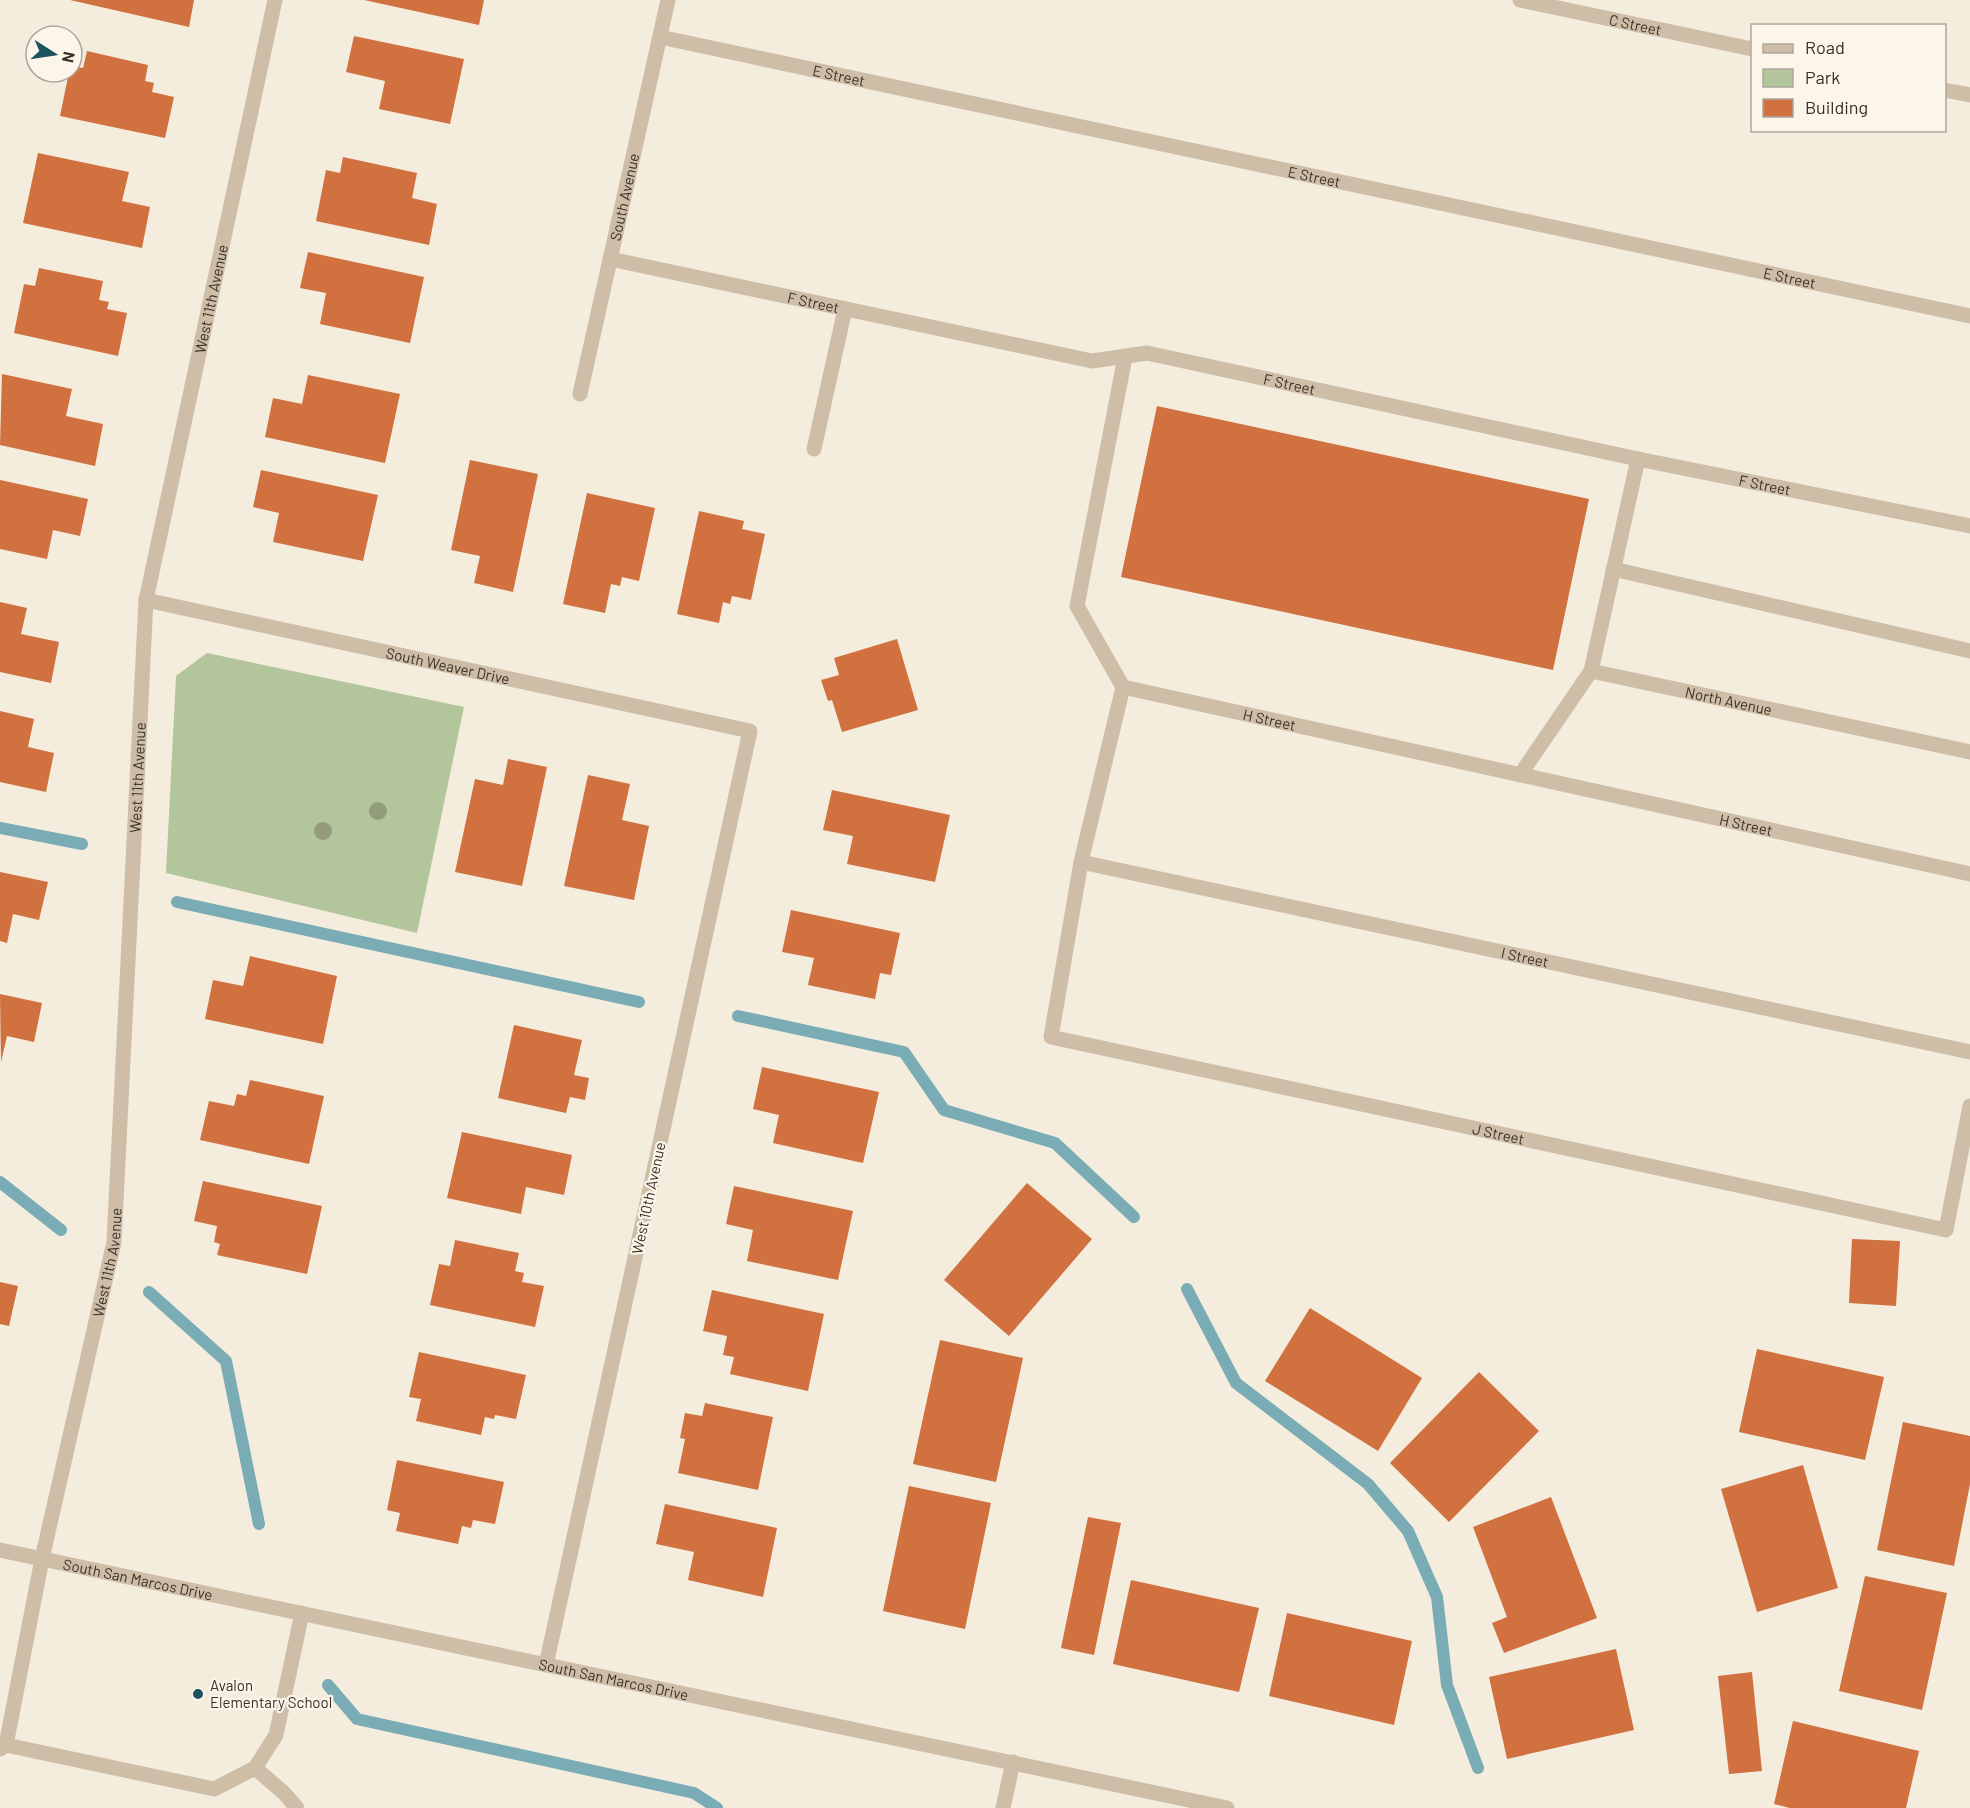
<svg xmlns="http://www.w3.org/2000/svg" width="1970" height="1808" font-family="Barlow,sans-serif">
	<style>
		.green { fill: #b3c59b }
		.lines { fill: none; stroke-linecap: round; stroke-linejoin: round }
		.stream { stroke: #79acb4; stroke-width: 12 }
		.building { fill: #d0713f }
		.service { stroke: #cebda7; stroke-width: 15 }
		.minor { stroke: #cebda7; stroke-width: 15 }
		.tree { fill: #939c7b }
		.poi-dot { fill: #1a545f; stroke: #fbf5ea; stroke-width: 2 }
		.labels { text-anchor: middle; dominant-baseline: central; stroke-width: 4.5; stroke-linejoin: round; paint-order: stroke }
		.street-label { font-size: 15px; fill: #3a3028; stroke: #fbf5ea }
		.poi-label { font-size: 15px; fill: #3a3028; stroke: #fbf5ea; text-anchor: start }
	</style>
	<rect width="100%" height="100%" fill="#f4ecdd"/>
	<path class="green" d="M207 653 464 707 417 933 166 873 176 676Z"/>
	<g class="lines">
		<path class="stream" d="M0 828 82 844
			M177 902 639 1002
			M738 1016 904 1052 944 1110 1055 1143 1134 1217
			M0 1182 61 1230
			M1187 1289 1236 1383 1368 1484 1408 1531 1437 1597 1447 1685 1478 1768
			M149 1292 226 1361 259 1524
			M328 1685 357 1719 694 1793 717 1808"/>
	</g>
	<path class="building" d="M70 0H194L189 27Z
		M364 0H484L479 25Z
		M354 36 464 59 450 124 379 109 385 81 346 72Z
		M87 51 148 65 145 81 154 83 152 92 174 97 165 138 60 116 69 72H72V66L83 68Z
		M38 153 129 172 122 201 150 207 142 248 23 223Z
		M343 157 417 173 412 198 437 204 429 245 316 221 326 170 340 173Z
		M308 252 424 277 410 343 320 324 326 293 300 288Z
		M39 268 103 281 99 300 109 302 107 309 127 313 118 356 14 333 24 284 35 286Z
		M2 374 72 389 66 416 103 424 95 466 0 445Z
		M308 375 400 394 385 463 265 437 273 398 302 404Z
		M1157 406 1589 499 1553 670 1121 577Z
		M470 460 538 474 513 592 474 583 480 556 451 550Z
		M261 470 378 495 363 561 273 542 279 513 253 507Z
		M0 480 88 499 80 536 53 530 47 559 0 549Z
		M587 493 655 508 639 581 622 577 620 586 611 584 605 613 563 604Z
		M699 511 744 521 742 529 765 534 751 600 732 596 730 604 723 602 719 623 677 614Z
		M0 602 27 608 21 634 59 642 51 683 0 672Z
		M897 639 918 710 842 732 832 700 828 701 821 680 839 675 834 658Z
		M0 711 34 719 28 747 54 753 46 792 0 782Z
		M508 759 547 767 522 886 455 872 475 779 503 785Z
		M588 775 630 784 622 820 649 826 634 900 564 886Z
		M832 790 950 815 935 882 847 864 853 836 823 830Z
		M0 872 48 882 39 920 13 914 7 943 0 941Z
		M791 910 900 933 891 975 880 973 875 999 808 985 814 958 782 952Z
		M250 956 337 976 323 1044 205 1019 213 980 243 986Z
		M0 994 42 1003 34 1042 7 1036 1 1062Z
		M514 1025 582 1040 574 1075 589 1078 585 1100 570 1097 566 1113 498 1098Z
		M762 1067 879 1092 863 1163 773 1143 779 1115 753 1109Z
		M250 1080 324 1096 309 1164 200 1140 209 1101 234 1106 237 1094 246 1096Z
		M462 1132 572 1155 564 1195 526 1187 521 1214 447 1198Z
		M203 1181 322 1206 307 1274 217 1255 220 1244 214 1242 217 1226 194 1221Z
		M1027 1183 1092 1239 1009 1336 944 1280Z
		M734 1186 853 1211 838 1280 747 1261 753 1230 726 1224Z
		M1852 1239 1900 1241 1896 1306 1849 1303Z
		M455 1240 519 1253 515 1271 524 1273 522 1282 544 1286 535 1327 430 1305 439 1264 450 1266Z
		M0 1282 18 1286 9 1326 0 1324Z
		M712 1290 824 1314 808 1391 730 1374 734 1357 723 1355 727 1336 703 1331Z
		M1310 1308 1422 1378 1378 1451 1265 1381Z
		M940 1340 1023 1358 996 1482 913 1464Z
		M1757 1349 1884 1377 1865 1460 1739 1432Z
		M419 1352 526 1375 516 1419 495 1415 494 1419 485 1417 481 1435 416 1421 421 1399 409 1397Z
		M1479 1372 1539 1431 1449 1522 1390 1463Z
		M705 1403 773 1417 758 1490 678 1473 685 1439 680 1438 685 1413 702 1416Z
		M1903 1422 1970 1436V1484L1954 1566 1877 1550Z
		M397 1460 504 1482 495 1524 473 1520 471 1528 462 1526 458 1544 396 1531 400 1513 387 1510Z
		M1803 1465 1838 1588 1757 1612 1721 1489Z
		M909 1486 991 1503 965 1629 883 1611Z
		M1551 1497 1597 1618 1504 1653 1492 1623 1507 1617 1473 1527Z
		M665 1504 777 1528 763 1597 688 1580 694 1552 656 1544Z
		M1088 1517 1121 1523 1094 1655 1061 1648Z
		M1865 1576 1947 1593 1922 1710 1839 1691Z
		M1131 1580 1259 1608 1239 1692 1113 1664Z
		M1287 1613 1412 1641 1394 1725 1269 1696Z
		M1616 1649 1634 1730 1507 1759 1489 1677Z
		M1752 1672 1762 1771 1729 1774 1718 1676Z
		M1793 1721 1919 1751 1906 1808H1790L1774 1804Z"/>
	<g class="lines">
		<g class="service">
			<path id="s1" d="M1520 0 1752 49"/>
			<path id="s2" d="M660 37 1970 316"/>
			<path d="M1944 90 1970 95"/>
			<path id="s3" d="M610 259 1092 361 1147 353 1638 459 1970 526"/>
			<path id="s4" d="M1125 357 1077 606 1123 687 1081 862 1051 1037 1946 1230 1970 1106"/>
			<path id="s5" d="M580 394 668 0"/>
			<path d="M814 449 845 309"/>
			<path id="s6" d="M1638 459 1591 671 1970 752"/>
			<path d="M1613 569 1970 651"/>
			<path id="s7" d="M1123 687 1970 874"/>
			<path d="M1520 775 1591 671"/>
			<path id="s8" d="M1081 862 1970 1052"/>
			<path d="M6 1745 214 1789 255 1768 276 1735 302 1613"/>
			<path d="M0 1749 6 1745 42 1559"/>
			<path d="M255 1768 284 1793 297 1808"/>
		</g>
		<g class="minor">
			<path id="s9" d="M146 600 750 731 546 1665"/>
			<path id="s10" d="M0 1550 1227 1808"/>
			<path id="s11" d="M42 1559 114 1242 146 600 275 0"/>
			<path d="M1003 1808 1013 1762"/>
		</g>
	</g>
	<g class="tree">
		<circle cx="378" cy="811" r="9"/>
		<circle cx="323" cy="831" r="9"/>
	</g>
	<circle class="poi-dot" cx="198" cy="1694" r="6"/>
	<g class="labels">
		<g class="street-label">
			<text stroke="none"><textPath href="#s1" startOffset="118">C Street</textPath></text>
			<text stroke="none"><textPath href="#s2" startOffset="183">E Street</textPath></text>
			<text stroke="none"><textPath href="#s2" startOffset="669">E Street</textPath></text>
			<text stroke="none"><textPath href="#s5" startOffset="202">South Avenue</textPath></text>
			<text stroke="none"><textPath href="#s2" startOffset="1155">E Street</textPath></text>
			<text stroke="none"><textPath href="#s11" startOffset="1276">West 11th Avenue</textPath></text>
			<text stroke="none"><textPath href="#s3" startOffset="208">F Street</textPath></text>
			<text stroke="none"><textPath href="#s3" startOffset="694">F Street</textPath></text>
			<text stroke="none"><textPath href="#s3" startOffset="1180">F Street</textPath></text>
			<text stroke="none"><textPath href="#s9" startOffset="309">South Weaver Drive</textPath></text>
			<text stroke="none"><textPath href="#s6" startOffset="358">North Avenue</textPath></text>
			<text stroke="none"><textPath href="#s7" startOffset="150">H Street</textPath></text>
			<text stroke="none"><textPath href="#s11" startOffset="790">West 11th Avenue</textPath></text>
			<text stroke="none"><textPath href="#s7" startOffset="638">H Street</textPath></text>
			<text stroke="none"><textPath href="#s8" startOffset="454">I Street</textPath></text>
			<text stroke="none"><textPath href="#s4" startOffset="1162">J Street</textPath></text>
			<text transform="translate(648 1198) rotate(-78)">West 10th Avenue</text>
			<text stroke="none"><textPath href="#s11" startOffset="304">West 11th Avenue</textPath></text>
			<text stroke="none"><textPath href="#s10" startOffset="141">South San Marcos Drive</textPath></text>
			<text stroke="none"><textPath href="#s10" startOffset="627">South San Marcos Drive</textPath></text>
		</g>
		<g class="poi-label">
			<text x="210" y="1685">Avalon<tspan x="210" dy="17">Elementary School</tspan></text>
		</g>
	</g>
	<rect x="1751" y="24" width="195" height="108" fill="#fbf5ea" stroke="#aea69c" stroke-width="1.5"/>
	<rect x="1763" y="44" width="30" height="9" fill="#cebda7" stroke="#aea69c" stroke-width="1.5"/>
	<text x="1805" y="54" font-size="18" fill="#3a3028">Road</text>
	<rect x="1763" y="69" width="30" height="18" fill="#b3c59b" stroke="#aea69c" stroke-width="1.5"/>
	<text x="1805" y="84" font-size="18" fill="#3a3028">Park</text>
	<rect x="1763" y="99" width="30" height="18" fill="#d0713f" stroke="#aea69c" stroke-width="1.5"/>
	<text x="1805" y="114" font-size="18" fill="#3a3028">Building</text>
	<g transform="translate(54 54) rotate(102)"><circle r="28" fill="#fbf5ea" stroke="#aea69c" stroke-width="1.5"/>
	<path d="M0-4.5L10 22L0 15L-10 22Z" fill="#1a545f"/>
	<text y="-9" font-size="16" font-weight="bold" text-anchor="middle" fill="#3a3028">N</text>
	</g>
</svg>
